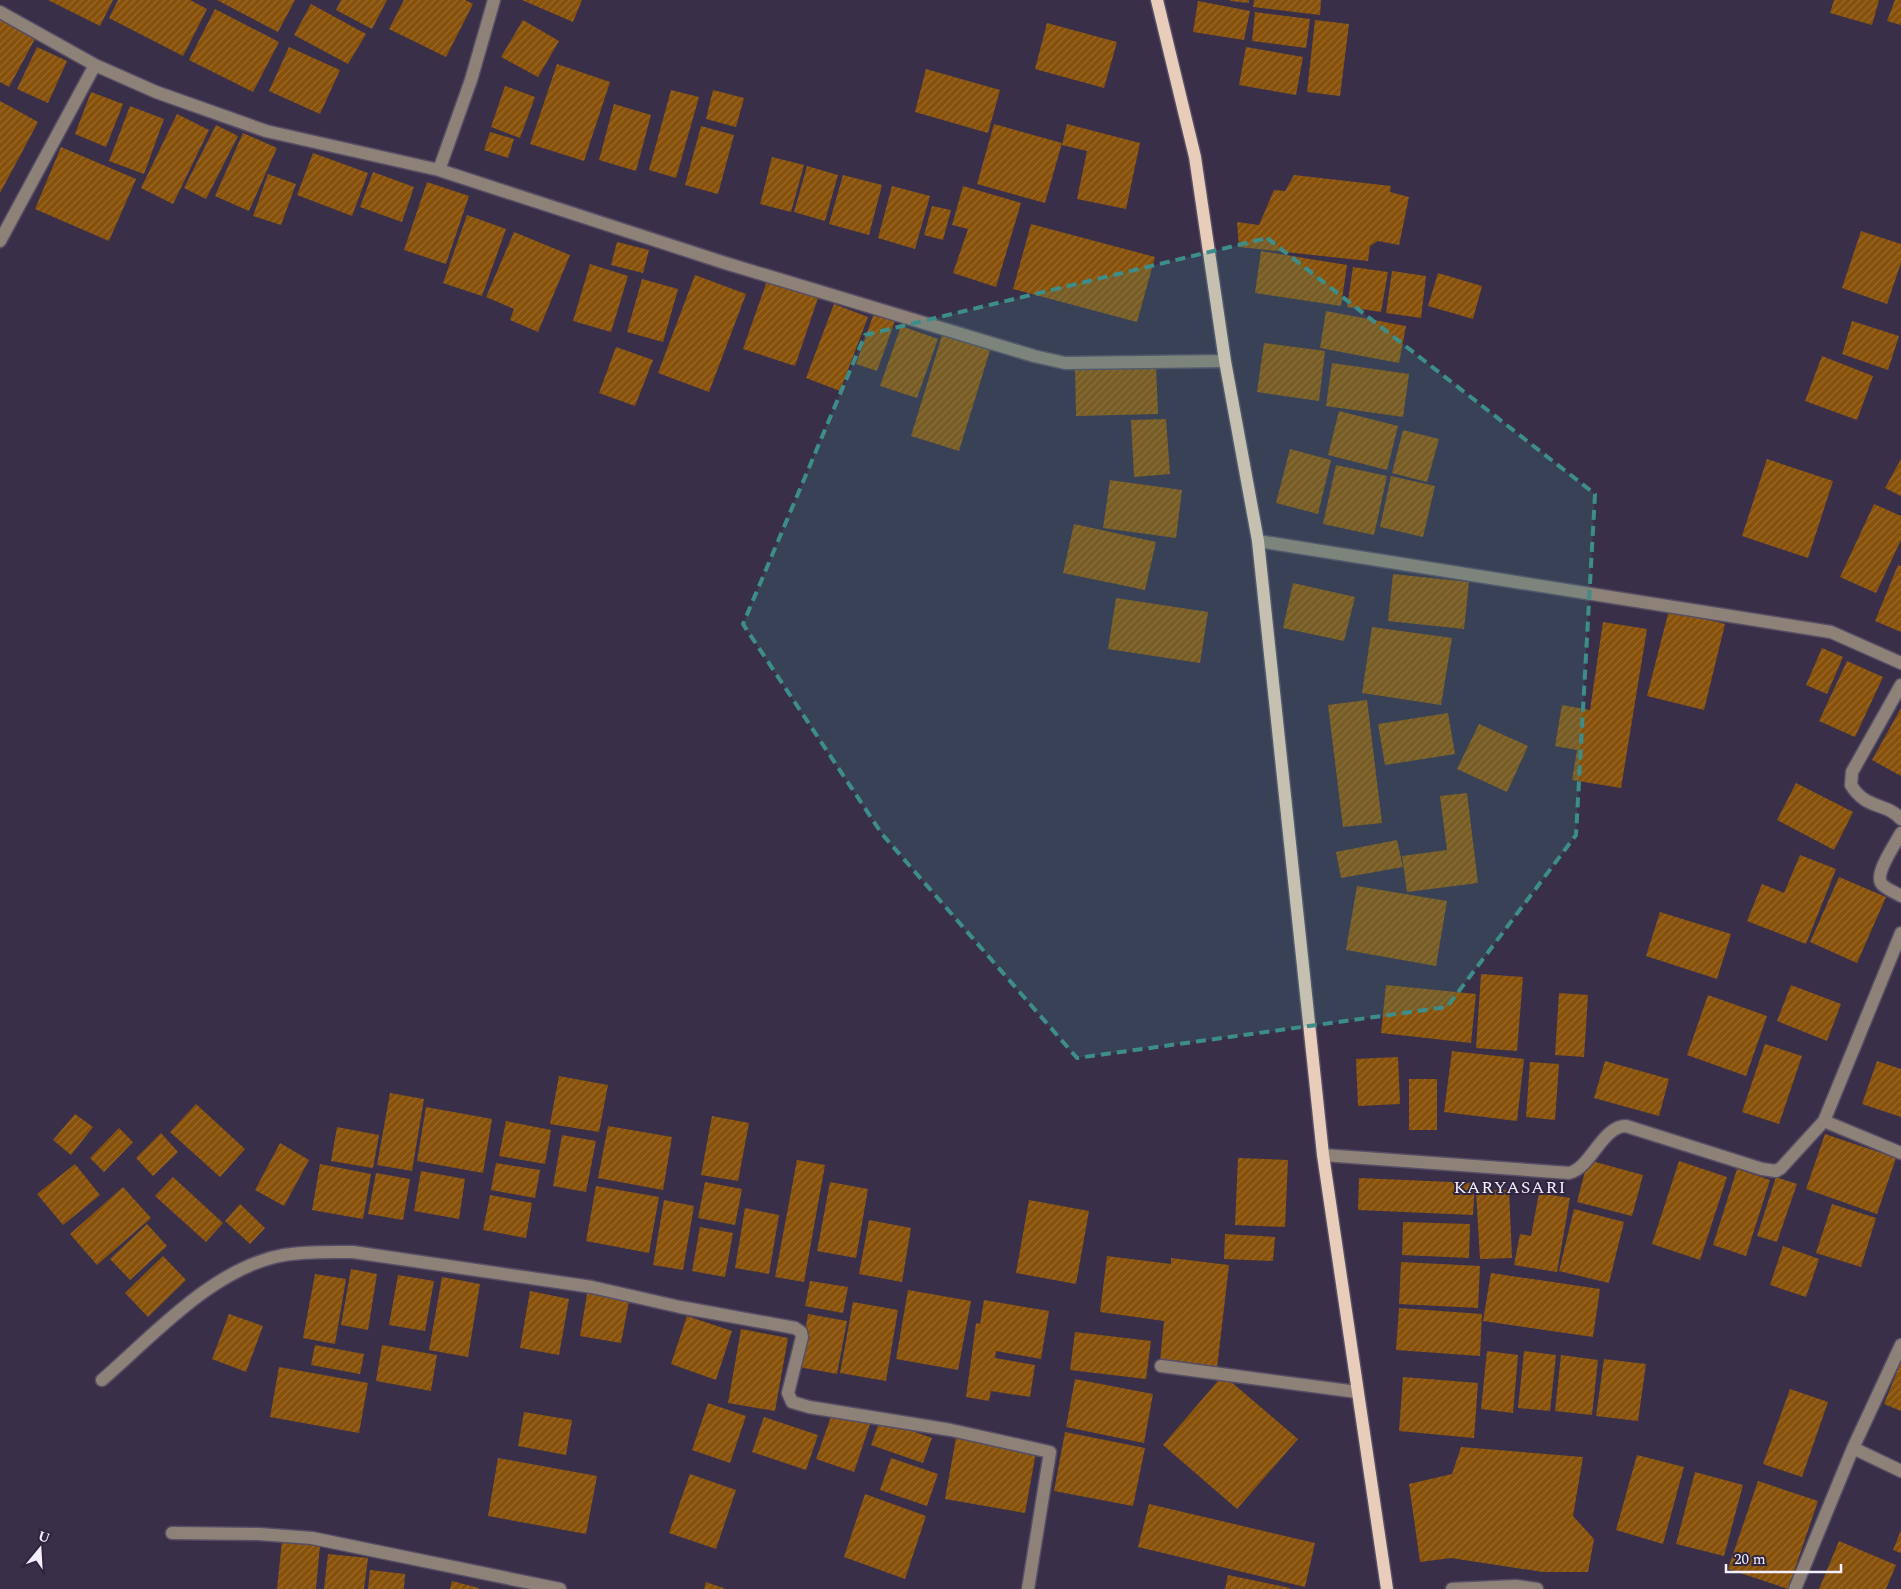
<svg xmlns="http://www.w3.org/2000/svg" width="1901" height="1589" font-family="Spectral,serif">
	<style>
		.building { fill: url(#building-hatch) }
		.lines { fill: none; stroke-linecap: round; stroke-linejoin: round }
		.minor-casing { stroke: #574e66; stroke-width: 15 }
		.major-casing { stroke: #574e66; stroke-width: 15 }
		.minor { stroke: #8e8278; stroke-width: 12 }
		.major { stroke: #e8ceba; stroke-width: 12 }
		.marked { fill: #3d8e8a; fill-opacity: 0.2; stroke: #3d8e8a; stroke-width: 4; stroke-dasharray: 10 6; stroke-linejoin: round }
		.labels { text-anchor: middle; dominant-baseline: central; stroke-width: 4; stroke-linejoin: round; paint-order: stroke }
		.quarter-label { font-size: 18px; letter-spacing: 1px; fill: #f3effc; stroke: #2f253e }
	</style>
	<defs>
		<pattern id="building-hatch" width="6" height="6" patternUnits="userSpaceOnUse" patternTransform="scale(1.25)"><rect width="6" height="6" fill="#87510a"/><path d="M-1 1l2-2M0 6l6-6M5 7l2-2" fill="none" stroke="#986a2f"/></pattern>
	</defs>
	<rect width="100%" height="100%" fill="#392f49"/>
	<path class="building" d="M48 0H113L100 26Z
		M118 0H190L207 9 183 56 109 18Z
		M217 0H295L278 32Z
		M341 0H387L372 29 336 10Z
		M404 0H465L473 4 446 57 389 29Z
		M522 0H582L573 22Z
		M1230 0H1249V3L1230 1Z
		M1254 0H1321L1320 15 1253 7Z
		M1834 0H1879L1872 25 1830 13Z
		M1895 0H1901V25L1887 21Z
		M1198 1 1250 11 1244 40 1193 32Z
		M311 4 366 34 348 64 294 35Z
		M215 9 279 42 253 92 189 60Z
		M1255 12 1310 19 1306 48 1252 41Z
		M0 18 36 37 9 87 0 82Z
		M523 20 559 41 538 77 501 57Z
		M1315 20 1349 24 1340 96 1307 92Z
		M1047 23 1117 42 1104 88 1035 69Z
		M37 47 67 61 48 103 17 89Z
		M289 47 340 70 320 114 269 91Z
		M1246 47 1303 57 1296 95 1239 85Z
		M557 64 610 82 584 161 530 144Z
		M926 69 1000 90 988 133 915 112Z
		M505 86 535 97 520 138 491 127Z
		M671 90 699 97 676 178 649 170Z
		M713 90 744 98 736 127 706 119Z
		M91 92 123 104 106 147 75 134Z
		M0 101 38 122 0 193Z
		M614 104 651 115 636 171 599 160Z
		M130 106 164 119 144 174 109 161Z
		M177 114 209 130 173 204 141 188Z
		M994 124 1062 143 1045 203 977 184Z
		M1067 124 1140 143 1126 209 1077 199 1087 151 1062 145Z
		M216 125 238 136 206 199 184 188Z
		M701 126 734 135 718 194 685 185Z
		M490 132 514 139 508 158 484 150Z
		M243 133 277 148 249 211 215 196Z
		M61 147 136 179 109 241 35 209Z
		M313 153 368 173 352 216 297 195Z
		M772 157 804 165 791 212 760 204Z
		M807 166 838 175 825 221 794 212Z
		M373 172 414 187 402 222 360 207Z
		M268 174 296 184 281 225 253 216Z
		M843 175 882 185 869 235 829 224Z
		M1294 175 1391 186 1390 192 1409 197 1399 245 1378 241 1370 246 1368 261 1239 247 1237 222 1259 225 1274 190 1285 191Z
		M427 182 469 196 446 264 404 250Z
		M892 186 930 196 915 249 878 238Z
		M963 186 1021 203 996 287 953 273 968 229 952 225Z
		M932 206 951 210 943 240 924 235Z
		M467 215 506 229 482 296 443 283Z
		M1031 224 1155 257 1137 322 1013 289Z
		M1861 231 1901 244V263L1887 304 1842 288Z
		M514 232 570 255 538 332 510 320 514 309 486 297Z
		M617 242 649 250 643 273 611 265Z
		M1261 251 1347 265 1341 306 1255 293Z
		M590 264 628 276 611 332 573 321Z
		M1353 267 1388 272 1381 312 1347 307Z
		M1392 271 1426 276 1421 318 1386 313Z
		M1438 273 1482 286 1473 319 1428 306Z
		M695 275 746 294 709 392 658 373Z
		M768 278 819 295 795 366 743 349Z
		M642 279 678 289 663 342 627 332Z
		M834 304 868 317 840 391 806 378Z
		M875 310 896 318 877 371 856 364Z
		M1326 311 1406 326 1399 363 1320 348Z
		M1852 321 1899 336 1888 370 1842 354Z
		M901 326 938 339 917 398 880 386Z
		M943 332 991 347 959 451 911 436Z
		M1264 343 1325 351 1319 401 1257 392Z
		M616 347 653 360 635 406 599 393Z
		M1822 356 1873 376 1857 420 1805 401Z
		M1332 363 1409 374 1403 417 1326 406Z
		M1156 366 1158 414 1076 416 1075 368Z
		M1339 411 1398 426 1387 470 1328 455Z
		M1166 419 1170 474 1134 477 1131 420Z
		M1403 430 1439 439 1427 482 1392 473Z
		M1290 449 1331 460 1318 514 1276 503Z
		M1767 459 1833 481 1808 558 1742 536Z
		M1901 459V496L1885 488Z
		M1336 465 1387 476 1374 535 1323 524Z
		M1391 476 1435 486 1423 537 1380 527Z
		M1110 480 1182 490 1176 538 1103 528Z
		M1874 504 1901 516V540L1876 593 1840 577Z
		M1074 524 1156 542 1145 590 1063 573Z
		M1898 565 1901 566V632L1875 621Z
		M1393 574 1469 582 1464 629 1388 621Z
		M1293 583 1355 597 1344 641 1283 628Z
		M1116 598 1208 612 1200 663 1108 649Z
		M1669 610 1725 624 1704 710 1647 696Z
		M1603 622 1647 629 1621 788 1572 780 1577 750 1555 746 1562 705 1590 710Z
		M1372 627 1452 638 1441 705 1362 693Z
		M1822 648 1843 657 1827 694 1806 685Z
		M1847 661 1883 677 1855 737 1819 721Z
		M1367 700 1382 823 1343 827 1328 705Z
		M1901 708V776L1872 760Z
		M1448 713 1455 754 1385 765 1378 724Z
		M1479 724 1528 746 1507 792 1457 769Z
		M1796 783 1853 812 1834 850 1777 820Z
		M1467 793 1478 883 1407 892 1402 856 1447 850 1440 796Z
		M1397 840 1403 867 1341 878 1336 852Z
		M1800 855 1836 869 1806 944 1747 921 1762 884 1784 893Z
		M1839 877 1886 897 1857 963 1810 942Z
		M1357 886 1447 901 1436 966 1346 950Z
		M1660 912 1731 934 1717 979 1646 956Z
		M1481 974 1523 977 1517 1051 1476 1048Z
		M1386 985 1476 994 1471 1043 1381 1033Z
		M1791 985 1841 1004 1827 1041 1777 1021Z
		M1559 993 1588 995 1584 1057 1555 1055Z
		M1708 995 1767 1016 1746 1076 1687 1055Z
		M1765 1044 1802 1056 1779 1124 1742 1112Z
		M1452 1051 1524 1059 1517 1121 1444 1112Z
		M1398 1057 1400 1104 1358 1106 1356 1059Z
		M1605 1061 1669 1079 1659 1116 1594 1098Z
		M1877 1061 1901 1069V1117L1862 1104Z
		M1530 1062 1559 1064 1555 1120 1526 1117Z
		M559 1076 608 1085 599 1132 550 1124Z
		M1409 1079H1437V1130H1409Z
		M390 1093 424 1099 412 1171 377 1165Z
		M196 1104 245 1149 220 1177 170 1132Z
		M426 1107 492 1119 483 1173 417 1161Z
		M75 1114 93 1127 71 1155 53 1140Z
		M712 1116 749 1123 738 1181 701 1175Z
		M506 1121 551 1130 545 1164 499 1156Z
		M608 1126 672 1137 663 1190 598 1178Z
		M337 1127 379 1135 373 1168 331 1161Z
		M119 1128 133 1142 104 1172 90 1158Z
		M161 1133 178 1152 153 1176 136 1158Z
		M1825 1134 1896 1158 1877 1214 1806 1189Z
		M562 1135 596 1141 586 1192 553 1186Z
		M280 1143 309 1160 284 1206 255 1190Z
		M1238 1158 1288 1160 1285 1227 1235 1225Z
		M797 1160 825 1165 804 1282 775 1277Z
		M1588 1160 1643 1175 1632 1216 1577 1202Z
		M1679 1161 1727 1177 1700 1260 1652 1244Z
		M496 1163 540 1170 535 1198 491 1190Z
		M75 1164 100 1195 63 1225 37 1194Z
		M320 1164 371 1174 363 1219 312 1210Z
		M1737 1169 1770 1180 1746 1256 1713 1245Z
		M421 1171 465 1179 459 1219 414 1211Z
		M376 1173 410 1179 403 1220 368 1214Z
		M173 1177 223 1223 206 1242 155 1196Z
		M1776 1177 1797 1184 1777 1242 1757 1236Z
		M1359 1178 1475 1183 1473 1215 1358 1210Z
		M705 1182 742 1189 735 1225 698 1218Z
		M830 1182 868 1189 856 1258 817 1251Z
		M596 1186 659 1197 649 1253 586 1241Z
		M123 1187 151 1218 97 1265 70 1234Z
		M1509 1190 1512 1258 1480 1259 1476 1191Z
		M1539 1193 1570 1198 1557 1272 1514 1265 1520 1234 1531 1236Z
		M490 1195 532 1203 526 1238 483 1230Z
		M664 1200 694 1206 683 1270 653 1265Z
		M1029 1200 1089 1211 1076 1284 1016 1273Z
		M240 1204 265 1228 250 1244 225 1221Z
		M1832 1204 1876 1218 1861 1267 1816 1253Z
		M745 1208 779 1215 769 1274 735 1268Z
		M1574 1209 1624 1222 1609 1283 1559 1271Z
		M869 1220 911 1228 902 1282 859 1274Z
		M1403 1222 1470 1224 1469 1258 1402 1255Z
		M147 1224 167 1246 130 1280 110 1259Z
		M700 1227 733 1233 725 1277 692 1271Z
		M1225 1234 1275 1237 1273 1261 1224 1259Z
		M1783 1246 1819 1259 1806 1297 1770 1285Z
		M163 1256 186 1280 148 1317 125 1293Z
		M1107 1256 1171 1264V1258L1229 1265 1217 1368 1160 1361 1164 1321 1100 1312Z
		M1401 1262 1480 1266 1478 1308 1399 1304Z
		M351 1269 377 1274 368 1330 341 1325Z
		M1491 1273 1600 1289 1593 1337 1483 1321Z
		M315 1274 346 1279 335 1344 303 1338Z
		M398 1275 434 1281 425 1331 389 1325Z
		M442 1277 480 1284 468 1357 429 1350Z
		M810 1281 848 1287 843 1313 805 1306Z
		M588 1288 630 1296 621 1343 580 1336Z
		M908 1290 971 1301 958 1370 896 1359Z
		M530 1291 569 1299 559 1355 520 1348Z
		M984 1300 1049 1311 1041 1359 996 1351 995 1358 1035 1365 1030 1397 991 1391 989 1401 966 1397 976 1323 980 1324Z
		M853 1302 898 1310 886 1381 840 1373Z
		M1399 1308 1482 1314 1480 1356 1396 1350Z
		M229 1314 263 1326 246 1372 212 1359Z
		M808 1314 847 1321 837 1374 799 1367Z
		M687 1316 732 1331 716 1380 671 1364Z
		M741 1329 788 1338 775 1411 728 1403Z
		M1075 1332 1151 1341 1146 1379 1070 1370Z
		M315 1345 364 1354 360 1374 311 1365Z
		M382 1345 437 1355 431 1391 376 1381Z
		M1487 1351 1518 1355 1513 1413 1481 1409Z
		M1524 1351 1556 1355 1550 1411 1518 1408Z
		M1561 1355 1598 1360 1592 1415 1555 1411Z
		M1604 1359 1646 1364 1638 1421 1596 1416Z
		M1901 1362V1411L1884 1404Z
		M279 1367 368 1383 359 1433 270 1417Z
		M1223 1375 1298 1439 1237 1509 1163 1445Z
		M1403 1377 1478 1383 1474 1438 1399 1431Z
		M1075 1379 1153 1394 1144 1443 1066 1427Z
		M1790 1389 1828 1402 1802 1477 1763 1464Z
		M708 1403 746 1416 730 1463 692 1450Z
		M833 1411 870 1424 854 1472 816 1459Z
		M524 1412 572 1420 566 1455 518 1446Z
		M764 1417 818 1435 806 1470 752 1452Z
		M880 1420 932 1438 923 1463 871 1445Z
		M1065 1432 1145 1448 1133 1506 1054 1491Z
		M956 1438 1036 1452 1025 1513 945 1499Z
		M1461 1447 1583 1457 1573 1516 1594 1539 1588 1572H1543L1451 1558 1420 1562 1409 1484 1452 1474Z
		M1637 1455 1684 1467 1663 1544 1616 1530Z
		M498 1458 597 1476 586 1534 488 1516Z
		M891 1458 938 1474 927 1506 880 1490Z
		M1695 1472 1743 1485 1724 1556 1676 1544Z
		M690 1474 736 1490 716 1549 669 1533Z
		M1758 1481 1818 1501 1788 1589 1728 1569Z
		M865 1494 926 1516 905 1579 844 1557Z
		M1149 1504 1315 1543 1305 1587 1138 1547Z
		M1901 1530V1553L1893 1550Z
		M282 1541 320 1545 316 1589H277Z
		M1839 1541 1896 1565 1886 1589H1819Z
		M328 1554 368 1558 364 1589H324Z
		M370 1570 405 1574 404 1589H368Z
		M1228 1575 1290 1588V1589H1225Z
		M452 1581 479 1588V1589H450Z
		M706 1582 726 1589H704Z"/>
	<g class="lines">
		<g class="minor-casing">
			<path id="minor" d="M0 12 95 65 156 92 266 131 439 170 725 263 1034 356 1065 363 1225 361
				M439 170 471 80 494 0
				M0 241 95 65
				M1258 541 1831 632 1901 663
				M1901 685 1852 772 1851 785C1866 810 1886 802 1901 819
				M1901 833C1896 843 1875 872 1881 883 1885 889 1895 892 1901 896
				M1824 1121 1901 933
				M1323 1155 1569 1173C1591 1168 1602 1126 1626 1126L1762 1169 1776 1171 1781 1168 1824 1121 1901 1153
				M1161 1366 1357 1392
				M102 1380C154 1335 214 1267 284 1255 307 1251 330 1252 353 1252L592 1287 680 1307 795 1328 801 1332 802 1337 788 1393 792 1402 809 1407 951 1430 1050 1452 1028 1589
				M1853 1448 1901 1471
				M172 1533 259 1534 312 1538 560 1589
				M1452 1589 1516 1586 1537 1589
				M1795 1589 1853 1448 1901 1345"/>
		</g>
		<g class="major-casing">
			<path id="major" d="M1157 0 1195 157 1225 361 1258 541 1323 1155 1387 1589"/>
		</g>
		<use href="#minor" class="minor"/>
		<use href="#major" class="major"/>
	</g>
	<path class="marked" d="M1267 238 1595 494 1576 835 1447 1007 1077 1058 882 834 743 624 865 335Z"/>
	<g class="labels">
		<g class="quarter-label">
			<text x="1510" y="1187">KARYASARI</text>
		</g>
	</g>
	<g transform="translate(40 1549) rotate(18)" stroke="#2f253e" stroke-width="4" paint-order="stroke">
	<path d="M0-4L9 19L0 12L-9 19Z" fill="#f3effc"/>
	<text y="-8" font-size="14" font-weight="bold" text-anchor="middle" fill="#f3effc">U</text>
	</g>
	<path d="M1726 1564v8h115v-8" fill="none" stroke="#f3effc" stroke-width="2.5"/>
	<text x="1734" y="1564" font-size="15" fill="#f3effc" stroke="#2f253e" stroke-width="4" paint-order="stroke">20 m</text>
</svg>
